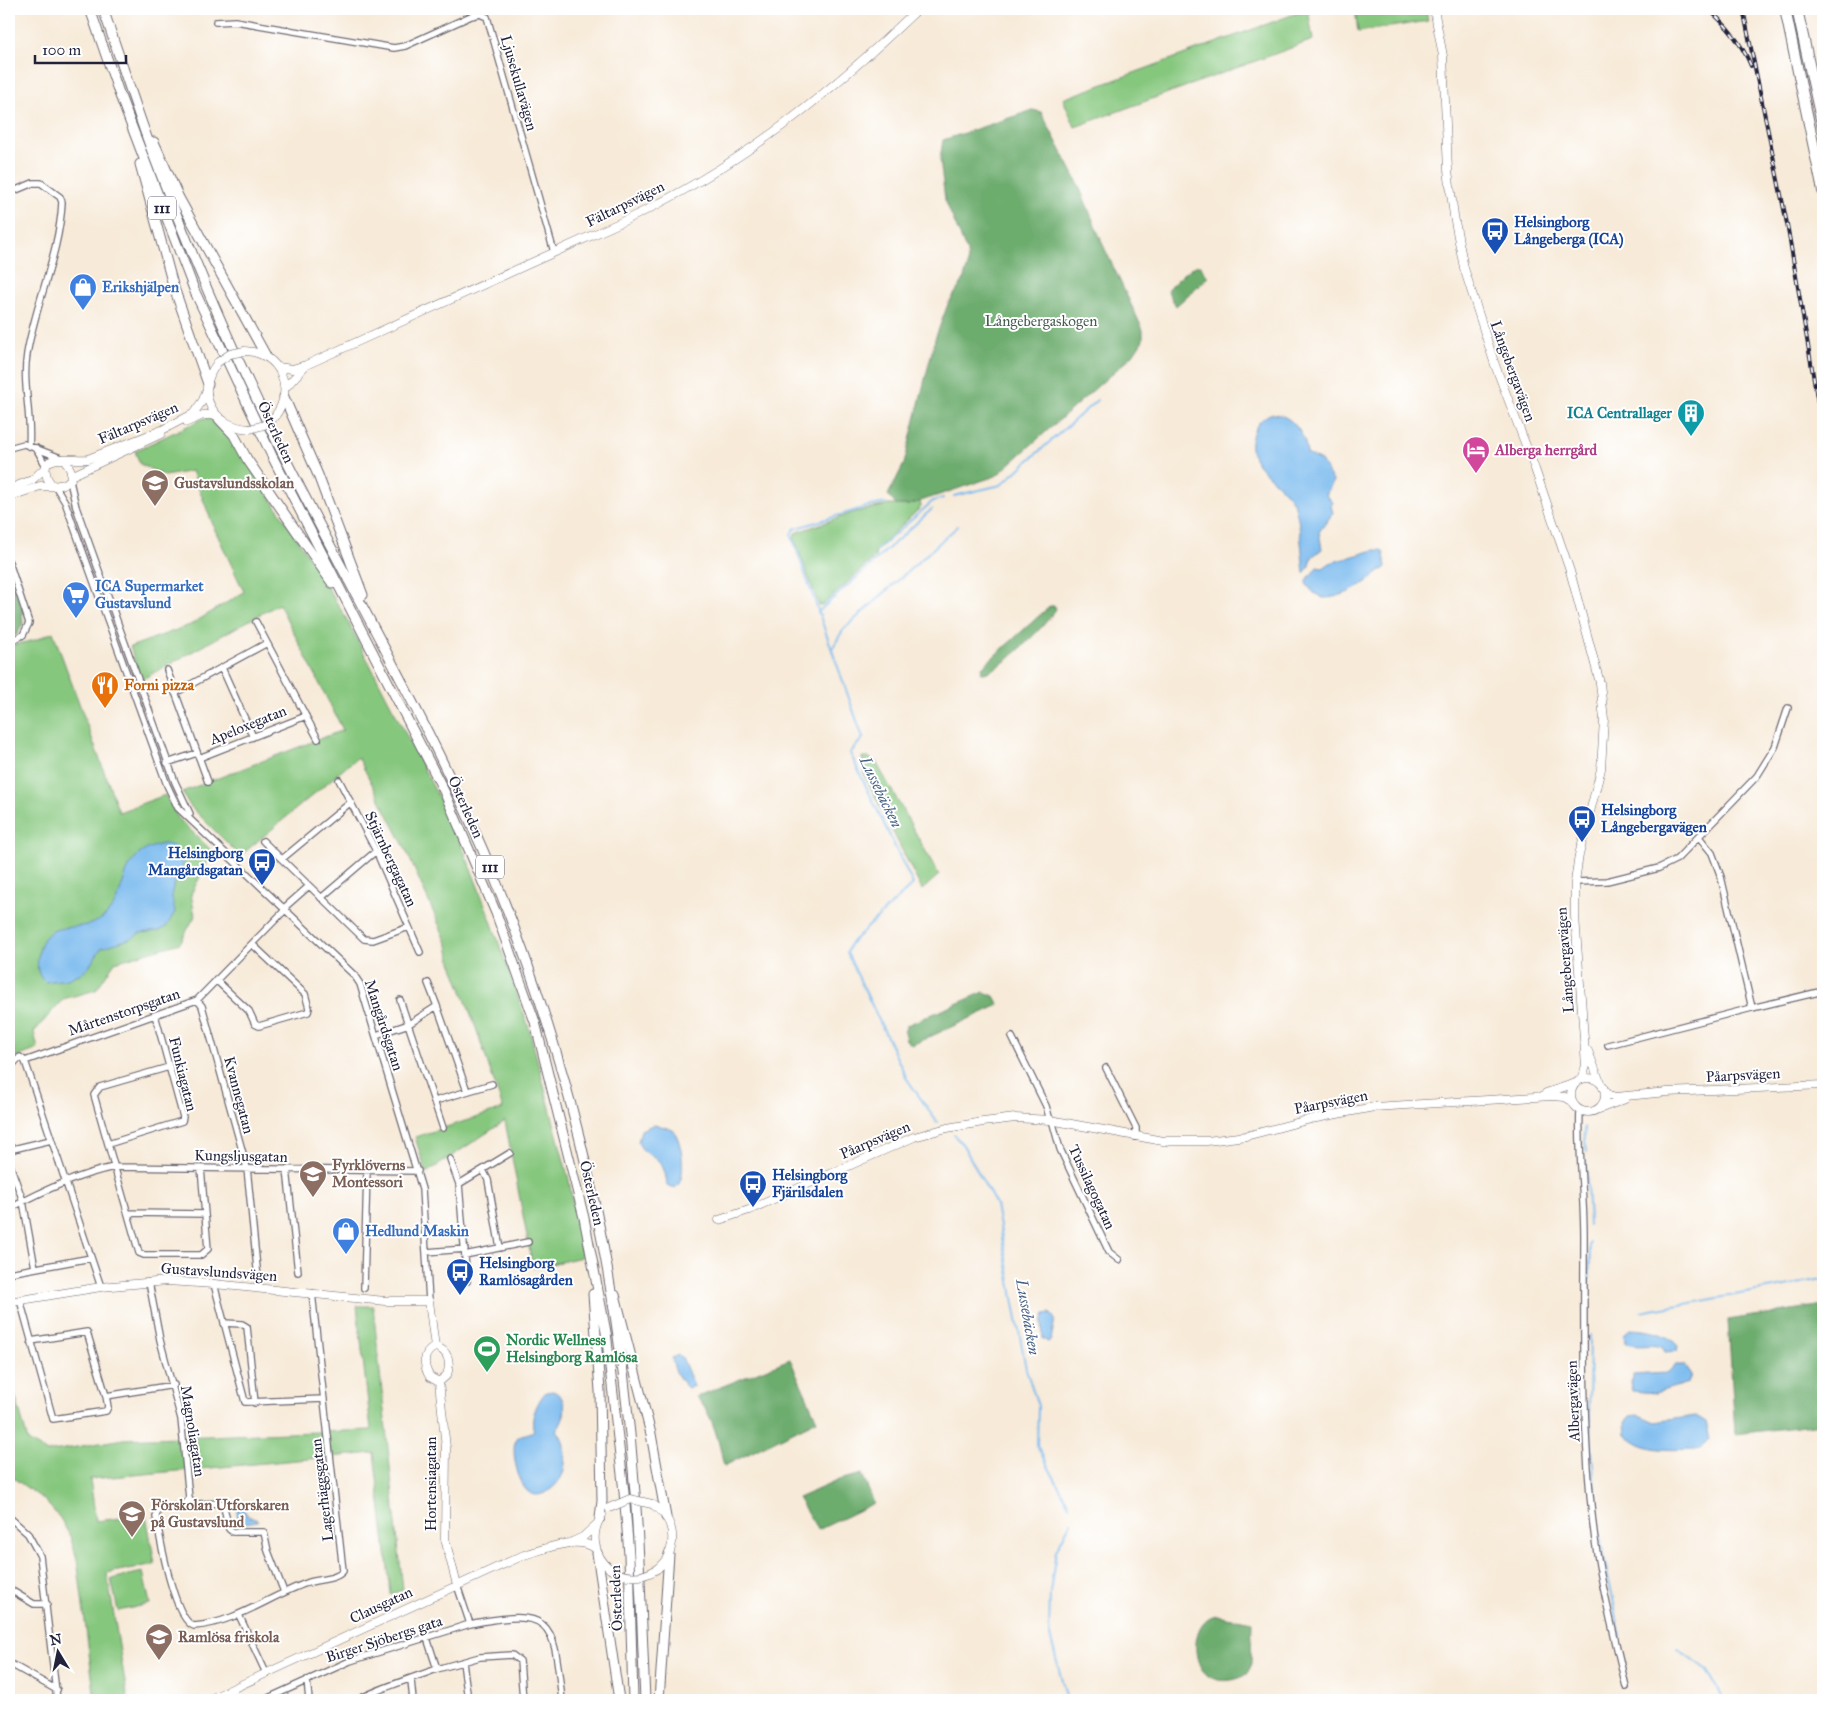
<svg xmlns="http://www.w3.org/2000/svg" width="1832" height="1709" font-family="'IM FELL Great Primer',serif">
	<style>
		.green { fill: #86c77e; stroke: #54745c }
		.forest { fill: #6cac6d; stroke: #476754 }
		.water { fill: #79baee; stroke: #4e6e94 }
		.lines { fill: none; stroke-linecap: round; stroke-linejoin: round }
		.stream { stroke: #79baee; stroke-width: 2 }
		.street-casing { stroke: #6d6872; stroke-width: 8 }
		.secondary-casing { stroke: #6d6872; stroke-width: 9 }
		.primary-casing { stroke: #6d6872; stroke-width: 11 }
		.highway-casing { stroke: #6d6872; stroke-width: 12 }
		.street { stroke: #fff; stroke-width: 5.5 }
		.secondary { stroke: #fff; stroke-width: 8 }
		.primary { stroke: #fff; stroke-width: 9 }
		.highway { stroke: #fff; stroke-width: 10 }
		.rail-casing { stroke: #22223b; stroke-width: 4 }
		.rail { stroke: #fff; stroke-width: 2; stroke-dasharray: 5.5; stroke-linecap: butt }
		.secondary-bridge-casing { stroke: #6d6872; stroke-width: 9; stroke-linecap: butt }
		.secondary-bridge { stroke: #fff; stroke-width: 8 }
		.labels { text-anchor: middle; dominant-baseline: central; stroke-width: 4; stroke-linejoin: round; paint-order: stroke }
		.shield { fill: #fff; stroke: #646476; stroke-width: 1 }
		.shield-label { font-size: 14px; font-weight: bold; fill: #22223b }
		.street-label { font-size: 15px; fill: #22223b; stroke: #fff }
		.transit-label { font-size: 15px; font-weight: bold; fill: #164399; stroke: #fff; text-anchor: start }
		.shop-label { font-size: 15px; font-weight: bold; fill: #366cbe; stroke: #fff; text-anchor: start }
		.park-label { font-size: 15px; fill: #455c52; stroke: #fff }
		.culture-label { font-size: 15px; font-weight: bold; fill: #0d838f; stroke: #fff; text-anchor: end }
		.hotel-label { font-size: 15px; font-weight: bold; fill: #b23c85; stroke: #fff; text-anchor: start }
		.education-label { font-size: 15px; font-weight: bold; fill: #785e54; stroke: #fff; text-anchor: start }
		.food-label { font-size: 15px; font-weight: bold; fill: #c56008; stroke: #fff; text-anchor: start }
		.leisure-label { font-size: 15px; font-weight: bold; fill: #27864d; stroke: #fff; text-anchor: start }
		.water-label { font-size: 16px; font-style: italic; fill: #455f83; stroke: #fff }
	</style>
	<rect width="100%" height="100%" fill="#fff"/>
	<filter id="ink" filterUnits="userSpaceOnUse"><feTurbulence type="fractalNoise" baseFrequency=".02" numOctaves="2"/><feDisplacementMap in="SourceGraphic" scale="10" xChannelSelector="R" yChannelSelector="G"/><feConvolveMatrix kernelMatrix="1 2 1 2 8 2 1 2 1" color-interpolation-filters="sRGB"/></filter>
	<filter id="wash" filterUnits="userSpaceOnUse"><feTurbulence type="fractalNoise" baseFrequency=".0096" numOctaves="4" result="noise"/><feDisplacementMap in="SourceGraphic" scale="20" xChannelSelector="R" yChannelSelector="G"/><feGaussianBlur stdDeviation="1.12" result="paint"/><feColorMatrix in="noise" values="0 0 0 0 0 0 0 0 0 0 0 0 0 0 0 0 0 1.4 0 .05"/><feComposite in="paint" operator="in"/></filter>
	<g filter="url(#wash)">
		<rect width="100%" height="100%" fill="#f7ead8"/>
		<path class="green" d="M1308 9 1313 40 1075 127 1063 99Z
			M1355 9H1426L1428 21 1358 32Z
			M204 418 211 419 227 430 314 565 346 618 457 833 489 915 528 1025 569 1180 582 1257 533 1268 505 1121 426 1173 415 1137 503 1109 476 1028 451 962 448 945 405 848 358 757 240 856 190 806 182 792 343 730 279 604 141 680 130 647 190 625 244 592 215 530 192 471 165 476 140 464 135 451Z
			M920 500 921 507 876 550 875 557 823 605 819 606 794 538 795 533 855 512 888 505H909Z
			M53 632 119 812 165 795 178 818 213 852 191 894 195 916 180 943 115 962 96 990 63 999 34 1032 38 1049 9 1060V646L35 640Z
			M862 757H868L876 762 939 875 922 890 864 774Z
			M357 1306H373L403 1590 391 1594 374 1453 90 1479 96 1521 146 1515 155 1564 107 1573 128 1700H95L77 1559 70 1536 60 1518 43 1499 9 1475V1373L28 1441 47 1452 123 1439 371 1430Z
			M143 1572 150 1604 118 1611 111 1579Z"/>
		<path class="forest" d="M1033 110 1041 112 1076 179 1104 247 1143 330V340L1133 355 996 476 909 505H896L888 495 904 464 935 339 948 304 963 281 968 265 967 252 945 200 940 159 943 140Z
			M1199 264 1208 277 1176 306 1167 290 1185 272Z
			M9 573 22 609 23 624 16 636 9 638Z
			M1050 606H1055L1056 609C1048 623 997 676 981 673L982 667Z
			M984 992 994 996 999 1005 912 1045 906 1040 904 1032 907 1025Z
			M1823 1305V1424L1735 1434 1728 1320Z
			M790 1359 817 1420 724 1466C719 1443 713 1413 696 1397Z
			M862 1474 874 1503 818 1530 798 1498 839 1480Z
			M1217 1615 1252 1622 1251 1664 1249 1673C1238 1681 1216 1685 1205 1673 1190 1658 1193 1618 1217 1615Z"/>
		<path class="water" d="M1270 414C1291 412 1306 435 1307 454L1321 461 1333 481 1326 495 1333 502 1331 506 1333 513 1319 532 1322 549 1312 557 1310 566 1304 573C1302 557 1300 514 1293 502 1280 479 1241 465 1253 433 1256 425 1262 418 1270 414Z
			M1374 550H1381L1384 553 1386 567C1368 581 1348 598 1323 598L1314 593 1306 584 1307 580 1317 567 1323 568 1330 563Z
			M162 844C169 844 175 845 179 851 190 868 174 877 172 892 171 898 174 906 175 912L166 927 159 931 140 933 132 938 101 948 89 967 81 973 68 979 45 982C37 975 37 968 38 958 43 910 84 940 108 913 130 888 117 854 162 844Z
			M655 1124 673 1130C682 1140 688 1179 675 1188L667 1185C663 1148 646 1162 638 1142L641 1130Z
			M1050 1313 1055 1319 1051 1340 1048 1342 1043 1339 1042 1322 1045 1314Z
			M1630 1329C1647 1330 1666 1332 1678 1346L1677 1351 1665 1352 1662 1347C1649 1343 1636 1349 1625 1343L1624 1334Z
			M678 1355 682 1357 694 1386 688 1388C680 1382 673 1368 672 1358Z
			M1675 1365H1685L1691 1375 1688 1383 1655 1393 1632 1391 1630 1382 1633 1375 1667 1373Z
			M553 1391C570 1398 566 1419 556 1431 565 1437 564 1448 565 1459 565 1462 565 1467 564 1470 562 1482 543 1501 530 1493 519 1488 510 1451 516 1440 520 1432 528 1436 534 1430 529 1420 538 1400 546 1392Z
			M1639 1415 1655 1422 1696 1416 1706 1422 1710 1439 1700 1449C1673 1449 1647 1454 1626 1435L1625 1422 1630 1416Z
			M242 1507 248 1516 256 1518 258 1521 238 1524 237 1509Z"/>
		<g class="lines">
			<path class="stream" d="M954 496 1001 485 1097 400
				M886 503 866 507 794 529 791 534 863 738 850 753 913 884 850 944 847 953 907 1079 937 1122
				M877 550 933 501 943 498
				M818 612 932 509
				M832 649 843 630 958 526
				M1584 1127 1586 1152
				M954 1135 963 1145 996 1205 1026 1369 1038 1406 1037 1446 1069 1505
				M1586 1162 1589 1225
				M1589 1298 1590 1243
				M1641 1312 1823 1279
				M1590 1335 1589 1407 1597 1523 1621 1638
				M1678 1649 1707 1670 1724 1700
				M1067 1700 1049 1632 1050 1593 1056 1551 1071 1522"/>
		</g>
	</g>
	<g filter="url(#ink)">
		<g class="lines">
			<g class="street-casing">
				<path id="street" d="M216 22 235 21 394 48 405 46 471 16 480 14 487 17 554 252
					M9 193 33 183H41L60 197 62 202C60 252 35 305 27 354 22 385 32 415 29 446
					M9 448 24 444 61 458
					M36 448 46 466
					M70 481 76 507 175 782 190 814
					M56 487 65 502 167 785 178 808 354 975 360 984 422 1189 429 1301
					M9 562 29 623 23 635 9 642
					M256 622 318 739
					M222 668 253 737
					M167 670 208 782
					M175 693 267 643
					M199 758 306 716
					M167 763 197 753
					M339 780 376 851 420 952
					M1699 837 1712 853 1721 877 1752 1008 1823 991
					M263 841 364 939 373 940 409 927
					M282 859 351 802
					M1575 882 1607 881 1659 868 1677 859 1757 776 1775 747 1788 708
					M321 898 376 851
					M284 908 309 886
					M216 980 249 1011 255 1024 259 1026 308 1012 309 1008 305 994 252 944
					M197 1000 202 1006 247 1168 259 1288
					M400 1000 443 1128
					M437 1006 467 1091
					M376 1035 409 1024 437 1006 428 983
					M1012 1037 1046 1106 1050 1120
					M1608 1045 1752 1008
					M25 1061 197 1000 286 909
					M169 1067 100 1087 94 1095 139 1253 144 1255H201L208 1249 201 1168
					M9 1068 20 1057 25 1061 101 1287
					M1106 1068 1136 1128V1137
					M435 1101 492 1084
					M1580 1110C1578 1152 1584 1194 1584 1236 1584 1332 1582 1428 1593 1524 1599 1579 1614 1633 1626 1687
					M1052 1120 1060 1149 1109 1252 1119 1260
					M108 1144 182 1121 183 1117 155 1015
					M9 1150 51 1140
					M450 1159 459 1184
					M9 1162 23 1201 35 1268
					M287 1169 298 1272
					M483 1170 488 1180 500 1248
					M9 1209C42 1191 76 1175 114 1167L418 1171
					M128 1213 205 1214
					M426 1252 465 1249
					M465 1255 528 1242
					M9 1273 91 1258
					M467 1281 459 1184 510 1153
					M149 1282 160 1340 181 1419 189 1498 184 1504 158 1508 156 1517C160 1538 174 1620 194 1626 236 1623 269 1596 307 1583 318 1579 336 1580 343 1571L312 1293
					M214 1284 245 1402 324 1399
					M364 1288 367 1170
					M20 1300 53 1419 106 1411 108 1407 106 1396 174 1385
					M224 1323 242 1324 247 1327 255 1403
					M31 1341 87 1332 106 1396
					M189 1500 197 1504 223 1503 229 1529 233 1532H264L268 1551 284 1592
					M9 1517 28 1534 40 1556 57 1700
					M457 1585 470 1624C556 1607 553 1623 562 1700
					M9 1589 34 1604H47
					M239 1615 266 1673
					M463 1662 468 1700
					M9 1663 57 1690
					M437 1669 480 1657 512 1655 520 1661 523 1700
					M307 1680 309 1700
					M411 1680 413 1700
					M264 1700 350 1661 470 1624
					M359 1700C363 1694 424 1674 437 1669L427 1638"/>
			</g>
			<g class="secondary-casing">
				<path id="secondary" d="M1434 9 1443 56 1448 170 1454 216 1464 268 1495 365 1535 469 1570 571 1600 683 1604 719 1601 769 1579 855 1575 882V916L1586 1066 1581 1079
					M245 351C280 352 296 389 275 416
					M218 362C193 393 213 427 250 429
					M278 367 292 369 306 365 628 219C742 165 828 95 918 9
					M285 388 304 367
					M187 422 203 415H216
					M65 460 71 471V479L65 484 54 486C49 483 47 479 46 473 41 452 76 461 88 459L162 430 193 414 203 400 207 389
					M71 476 161 434
					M9 489 32 480 45 468
					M9 497 40 486H53
					M1588 1051 1600 1082
					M1571 1095a17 17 0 1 1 34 0a17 17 0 1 1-34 0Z
					M1603 1088 1609 1095 1616 1097 1667 1092 1823 1085
					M1546 1093 1576 1083
					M1599 1109 1625 1099
					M719 1220 749 1210 914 1137 947 1128 983 1122 1015 1118 1050 1120 1163 1141H1207L1246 1136 1311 1119 1374 1107 1552 1096 1565 1097 1572 1101
					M9 1302 101 1287 167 1281 214 1284 385 1301H429L435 1347
					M435 1347C422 1353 423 1366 430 1377L439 1382
					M435 1347C449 1350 451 1363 447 1375L439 1382
					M439 1382 446 1448 445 1539 457 1585
					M652 1504C677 1519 679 1551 657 1569
					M602 1515C590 1533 593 1555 610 1569
					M572 1542 583 1537 597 1524
					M208 1700 524 1555C543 1550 578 1534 596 1549"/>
			</g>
			<g class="primary-casing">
				<path id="primary" d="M90 9 119 93 195 292 272 456 444 791 496 913 535 1022 584 1218 606 1332 624 1492 629 1555 633 1700
					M103 9C120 57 135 106 153 154 191 255 234 355 282 452 353 594 435 732 495 879 575 1074 620 1284 635 1493 640 1562 642 1631 645 1700
					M154 142 179 198 266 356
					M140 164 173 285 208 384
					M284 397 318 475 363 595
					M219 419 234 435 247 459 332 583
					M593 1294 600 1391 602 1501 600 1518
					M615 1295 651 1434 666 1517
					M597 1553 619 1700
					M659 1700 669 1554"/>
			</g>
			<g class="highway-casing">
				<path id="highway" d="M1785 9 1823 191
					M1797 9 1823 128"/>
			</g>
			<use href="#street" class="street"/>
			<use href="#secondary" class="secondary"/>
			<use href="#primary" class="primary"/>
			<use href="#highway" class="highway"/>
			<g class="rail-casing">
				<path id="rail" d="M1708 9C1727 25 1742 44 1751 66
					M1743 9 1787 224 1823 432
					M1819 426 1823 459"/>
			</g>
			<use href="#rail" class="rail"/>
			<g class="secondary-bridge-casing">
				<path id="secondary-bridge" d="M218 362 230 354 245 351
					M250 429 264 425 275 416
					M609 1508 630 1499 652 1504
					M610 1569C625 1579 642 1579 657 1569"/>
			</g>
			<use href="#secondary-bridge" class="secondary-bridge"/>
		</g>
	</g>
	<defs>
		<g id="bus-pin" transform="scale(1.4375)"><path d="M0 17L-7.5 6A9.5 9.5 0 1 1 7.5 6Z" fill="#1a4fb4" stroke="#fff"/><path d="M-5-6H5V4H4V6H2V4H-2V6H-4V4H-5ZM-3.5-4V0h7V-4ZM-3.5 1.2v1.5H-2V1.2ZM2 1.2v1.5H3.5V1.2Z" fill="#fff"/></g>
		<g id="shop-pin" transform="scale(1.4375)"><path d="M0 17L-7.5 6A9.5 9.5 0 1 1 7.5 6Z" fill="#3f7fe0" stroke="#fff"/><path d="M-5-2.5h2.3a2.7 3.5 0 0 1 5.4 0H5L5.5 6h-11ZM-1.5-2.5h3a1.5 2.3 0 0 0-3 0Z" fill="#fff"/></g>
		<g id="building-pin" transform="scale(1.4375)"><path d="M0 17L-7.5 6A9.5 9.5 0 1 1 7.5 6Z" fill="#0f9aa8" stroke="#fff"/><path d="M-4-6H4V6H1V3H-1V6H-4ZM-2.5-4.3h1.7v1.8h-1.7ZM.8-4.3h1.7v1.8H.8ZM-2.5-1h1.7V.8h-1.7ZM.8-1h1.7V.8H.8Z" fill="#fff"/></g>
		<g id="hotel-pin" transform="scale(1.4375)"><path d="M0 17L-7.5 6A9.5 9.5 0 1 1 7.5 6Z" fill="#d1479c" stroke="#fff"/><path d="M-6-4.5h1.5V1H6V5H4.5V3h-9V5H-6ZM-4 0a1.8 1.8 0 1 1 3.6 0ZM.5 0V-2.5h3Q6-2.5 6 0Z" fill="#fff"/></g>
		<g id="school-pin" transform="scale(1.4375)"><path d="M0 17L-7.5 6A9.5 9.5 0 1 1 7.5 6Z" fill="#8d6e63" stroke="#fff"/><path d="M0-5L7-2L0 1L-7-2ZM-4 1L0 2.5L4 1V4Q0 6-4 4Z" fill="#fff"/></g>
		<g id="supermarket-pin" transform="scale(1.4375)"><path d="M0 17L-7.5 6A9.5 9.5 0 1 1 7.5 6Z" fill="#3f7fe0" stroke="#fff"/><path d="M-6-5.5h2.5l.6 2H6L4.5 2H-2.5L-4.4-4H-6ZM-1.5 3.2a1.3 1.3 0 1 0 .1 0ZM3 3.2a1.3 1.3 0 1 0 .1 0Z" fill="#fff"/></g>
		<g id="restaurant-pin" transform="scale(1.4375)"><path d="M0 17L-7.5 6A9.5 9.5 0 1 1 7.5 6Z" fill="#e8710a" stroke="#fff"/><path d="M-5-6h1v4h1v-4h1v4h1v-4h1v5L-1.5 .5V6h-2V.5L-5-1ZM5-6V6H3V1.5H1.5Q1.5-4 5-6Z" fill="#fff"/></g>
		<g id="stadium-pin" transform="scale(1.4375)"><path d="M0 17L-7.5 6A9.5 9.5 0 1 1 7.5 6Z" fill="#2e9e5b" stroke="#fff"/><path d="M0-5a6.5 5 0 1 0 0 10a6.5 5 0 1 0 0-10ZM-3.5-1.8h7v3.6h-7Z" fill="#fff"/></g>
	</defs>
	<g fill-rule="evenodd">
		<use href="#bus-pin" x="1495" y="231"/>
		<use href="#shop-pin" x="83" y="287"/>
		<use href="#building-pin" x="1691" y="413"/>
		<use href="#hotel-pin" x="1476" y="450"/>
		<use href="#school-pin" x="155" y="483"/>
		<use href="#supermarket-pin" x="76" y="595"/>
		<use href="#restaurant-pin" x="105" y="685"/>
		<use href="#bus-pin" x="1582" y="819"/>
		<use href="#bus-pin" x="262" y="862"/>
		<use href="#school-pin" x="313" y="1174"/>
		<use href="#bus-pin" x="753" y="1184"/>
		<use href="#shop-pin" x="346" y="1231"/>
		<use href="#bus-pin" x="460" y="1272"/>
		<use href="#stadium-pin" x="487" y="1349"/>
		<use href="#school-pin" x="132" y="1514"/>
		<use href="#school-pin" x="159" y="1637"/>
	</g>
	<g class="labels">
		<g class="shield">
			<rect x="148" y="196.5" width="28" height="23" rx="4"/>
			<rect x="476" y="855.5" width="28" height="23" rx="4"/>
		</g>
		<g class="shield-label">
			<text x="162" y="208">111</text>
			<text x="490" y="867">111</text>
		</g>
		<g class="street-label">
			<text transform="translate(519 83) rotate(74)">Ljusekullavägen</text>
			<text transform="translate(625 204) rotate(-26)">Fältarpsvägen</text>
			<text transform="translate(1513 371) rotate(70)">Långebergavägen</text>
			<text transform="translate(138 423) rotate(-23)">Fältarpsvägen</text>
			<text transform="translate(276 432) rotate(65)">Österleden</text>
			<text transform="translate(248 725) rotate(-22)">Apeloxegatan</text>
			<text transform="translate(466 807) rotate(66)">Österleden</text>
			<text transform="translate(391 859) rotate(65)">Stjärnbergagatan</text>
			<text transform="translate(1565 960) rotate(-94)">Långebergavägen</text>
			<text transform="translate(124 1012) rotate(-19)">Mårtenstorpsgatan</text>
			<text transform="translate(384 1025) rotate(72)">Mangårdsgatan</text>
			<text transform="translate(183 1074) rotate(76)">Funkiagatan</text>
			<text transform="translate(1743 1075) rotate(-3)">Påarpsvägen</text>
			<text transform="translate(239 1095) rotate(75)">Kvannegatan</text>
			<text transform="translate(1331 1102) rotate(-11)">Påarpsvägen</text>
			<text transform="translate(875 1140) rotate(-23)">Påarpsvägen</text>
			<text transform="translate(241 1156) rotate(1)">Kungsljusgatan</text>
			<text transform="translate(1092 1187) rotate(65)">Tussilagogatan</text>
			<text transform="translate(592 1193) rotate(77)">Österleden</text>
			<text transform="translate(219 1272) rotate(4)">Gustavslundsvägen</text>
			<text transform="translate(1573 1401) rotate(-92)">Albergavägen</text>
			<text transform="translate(193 1431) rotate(81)">Magnoliagatan</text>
			<text transform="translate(431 1484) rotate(-90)">Hortensiagatan</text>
			<text transform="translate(322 1490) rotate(-97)">Lagerhäggsgatan</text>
			<text transform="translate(616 1598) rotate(-92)">Österleden</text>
			<text transform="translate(381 1605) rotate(-25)">Clausgatan</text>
			<text transform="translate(384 1639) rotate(-18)">Birger Sjöbergs gata</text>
		</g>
		<g class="transit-label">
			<text x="1514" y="222">Helsingborg<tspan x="1514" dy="17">Långeberga (ICA)</tspan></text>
			<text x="1601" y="810">Helsingborg<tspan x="1601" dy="17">Långebergavägen</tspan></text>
			<text x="243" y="853" text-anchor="end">Helsingborg<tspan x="243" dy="17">Mangårdsgatan</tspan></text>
			<text x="772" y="1175">Helsingborg<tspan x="772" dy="17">Fjärilsdalen</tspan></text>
			<text x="479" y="1263">Helsingborg<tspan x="479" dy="17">Ramlösagården</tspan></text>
		</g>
		<g class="shop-label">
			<text x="102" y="287">Erikshjälpen</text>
			<text x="95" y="586">ICA Supermarket<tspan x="95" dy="17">Gustavslund</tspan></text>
			<text x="365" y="1231">Hedlund Maskin</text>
		</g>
		<g class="park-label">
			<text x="1041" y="321">Långebergaskogen</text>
		</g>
		<g class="culture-label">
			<text x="1672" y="413">ICA Centrallager</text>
		</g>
		<g class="hotel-label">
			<text x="1495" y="450">Alberga herrgård</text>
		</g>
		<g class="education-label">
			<text x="174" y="483">Gustavslundsskolan</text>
			<text x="332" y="1165">Fyrklöverns<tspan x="332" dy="17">Montessori</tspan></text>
			<text x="151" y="1505">Förskolan Utforskaren<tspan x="151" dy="17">på Gustavslund</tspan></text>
			<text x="178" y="1637">Ramlösa friskola</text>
		</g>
		<g class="food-label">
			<text x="124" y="685">Forni pizza</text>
		</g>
		<g class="leisure-label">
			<text x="506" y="1340">Nordic Wellness<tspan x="506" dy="17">Helsingborg Ramlösa</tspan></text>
		</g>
		<g class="water-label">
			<text transform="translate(881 792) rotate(64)">Lussebäcken</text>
			<text transform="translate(1028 1317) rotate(80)">Lussebäcken</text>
		</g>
	</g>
	<rect width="1832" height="1709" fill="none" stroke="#fff" stroke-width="30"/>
	<g transform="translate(58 1652) rotate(350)" stroke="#ffffff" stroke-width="4" paint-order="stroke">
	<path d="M0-4L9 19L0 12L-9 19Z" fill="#22223b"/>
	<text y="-8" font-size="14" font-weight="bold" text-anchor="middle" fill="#22223b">N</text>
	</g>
	<path d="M35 55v8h91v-8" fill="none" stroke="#22223b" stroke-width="2.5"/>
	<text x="42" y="55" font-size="15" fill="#22223b" stroke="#ffffff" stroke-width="4" paint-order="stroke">100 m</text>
</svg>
